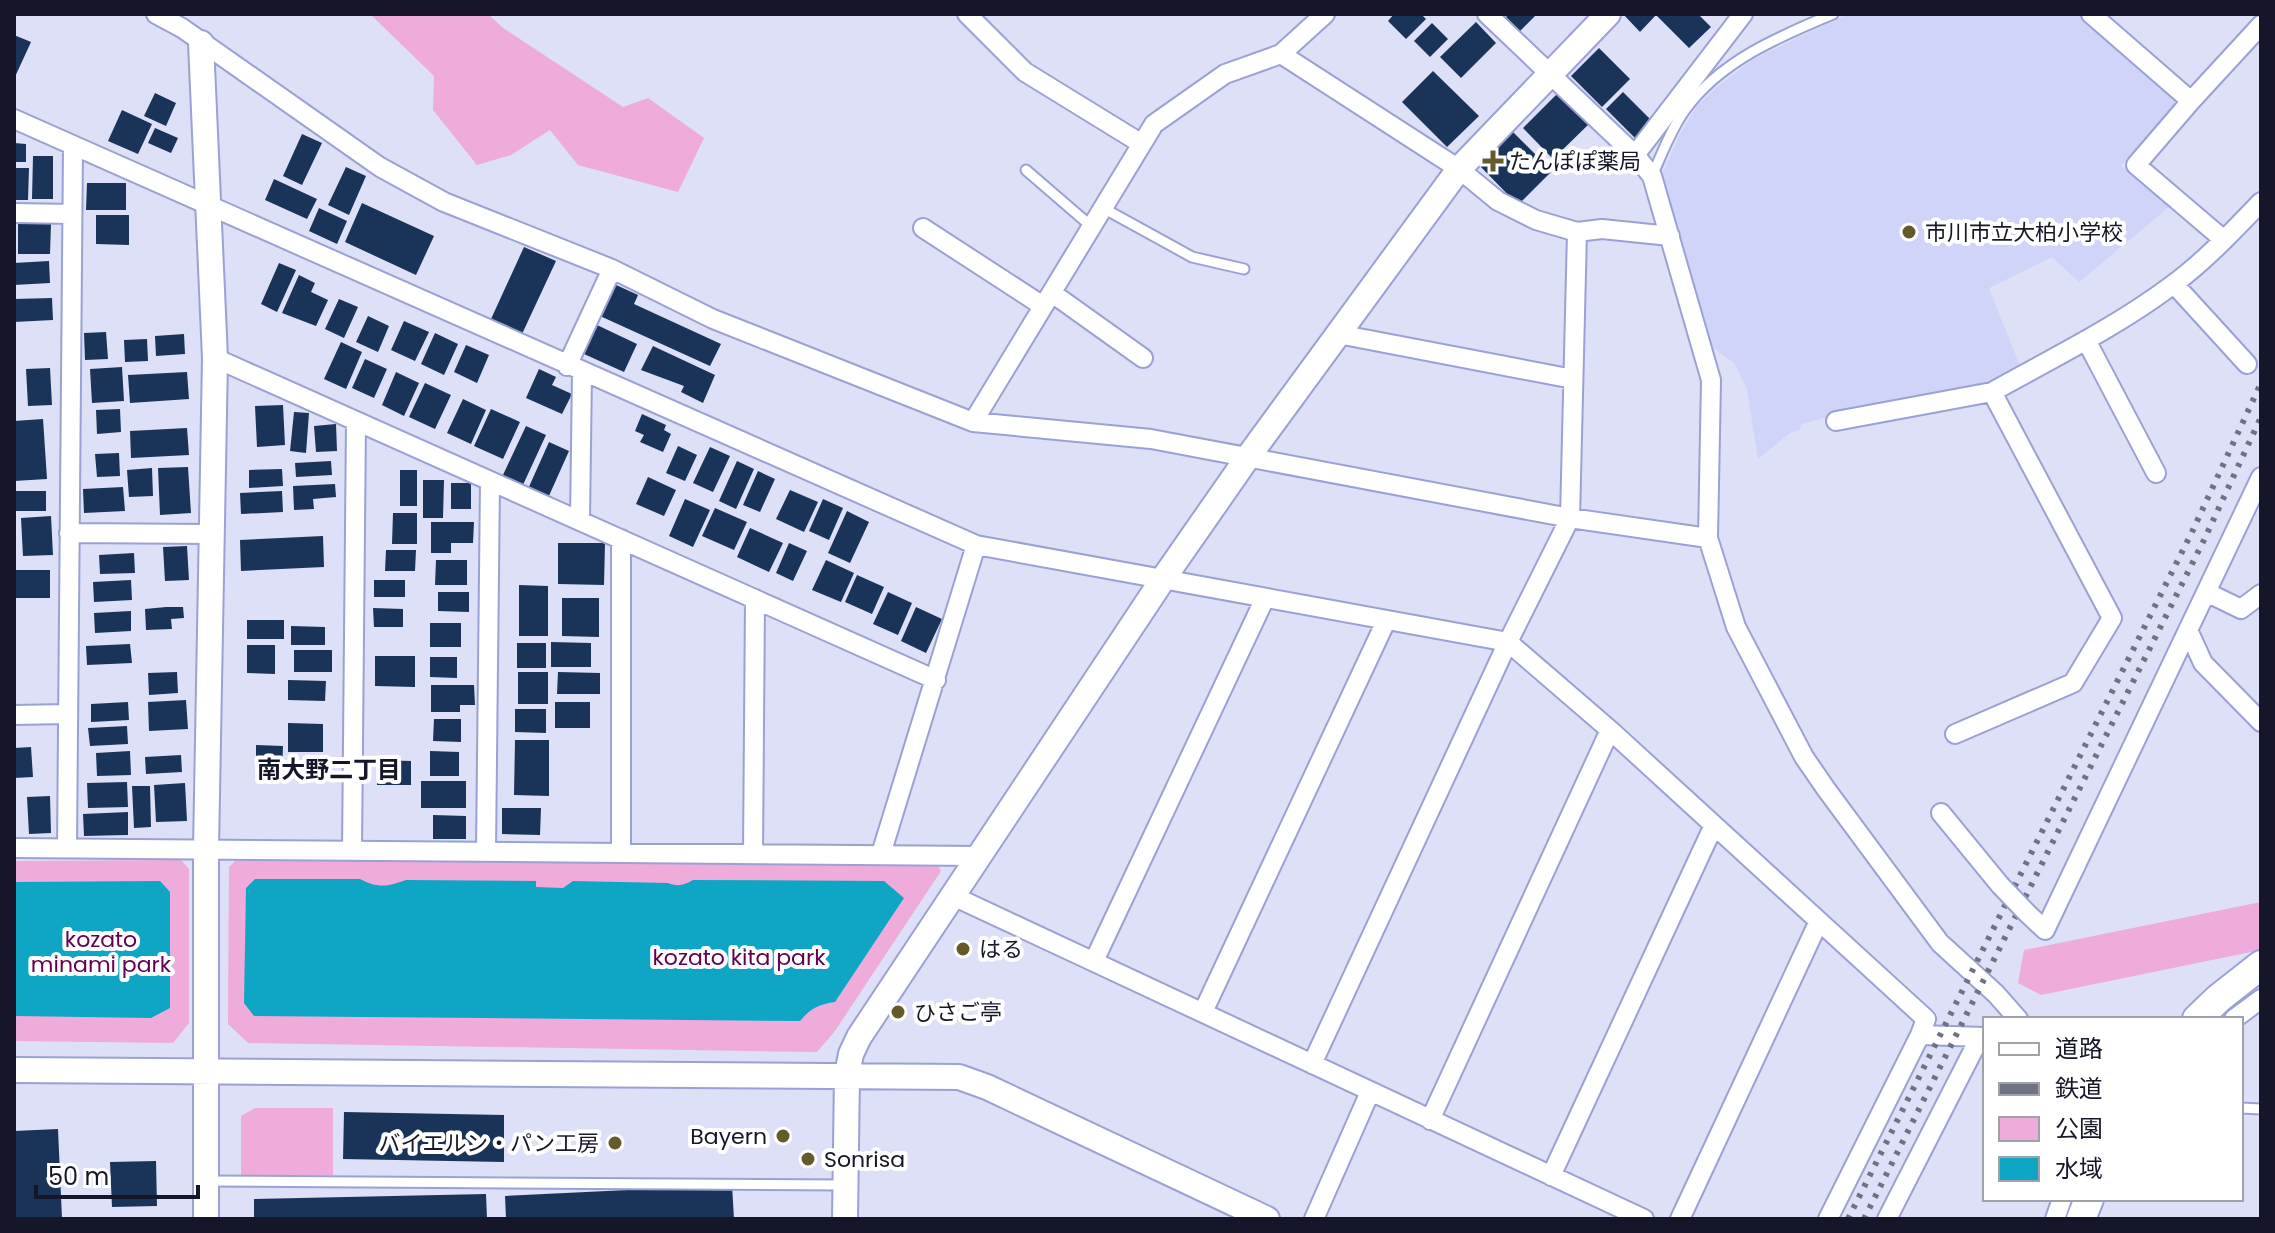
<svg xmlns="http://www.w3.org/2000/svg" width="2275" height="1233" font-family="Poppins,'Noto Sans JP',sans-serif">
	<style>
		.built { fill: #cfd4f8 }
		.green { fill: #efabda }
		.water { fill: #0fa6c6 }
		.building { fill: #1a3358 }
		.lines { fill: none; stroke-linecap: round; stroke-linejoin: round }
		.lane-casing { stroke: #9ba1d4; stroke-width: 13 }
		.street-casing { stroke: #9ba1d4; stroke-width: 22 }
		.secondary-casing { stroke: #9ba1d4; stroke-width: 28 }
		.primary-casing { stroke: #9ba1d4; stroke-width: 32 }
		.lane { stroke: #fff; stroke-width: 9 }
		.street { stroke: #fff; stroke-width: 18 }
		.secondary { stroke: #fff; stroke-width: 24 }
		.primary { stroke: #fff; stroke-width: 28 }
		.rail { stroke: #6f7185; stroke-width: 6; stroke-dasharray: 4 8; stroke-linecap: butt }
		.street-bridge-casing { stroke: #9ba1d4; stroke-width: 22; stroke-linecap: butt }
		.street-bridge { stroke: #fff; stroke-width: 18 }
		.poi-dot { fill: #655b28; stroke: #fff; stroke-width: 3 }
		.labels { text-anchor: middle; dominant-baseline: central; stroke-width: 8; stroke-linejoin: round; paint-order: stroke }
		.poi-label { font-size: 22px; fill: #151629; stroke: #fff; text-anchor: start }
		.park-label { font-size: 22px; fill: #630051; stroke: #fff }
		.neighbourhood-label { font-size: 24px; font-weight: bold; fill: #151629; stroke: #fff }
	</style>
	<rect width="100%" height="100%" fill="#dde0f6"/>
	<path class="built" d="M1848 14H2081L2180 100 2121 166 2169 207 2079 282 2052 257 1989 288 2022 371 1991 388 1831 416 1802 424 1799 430 1790 433 1758 459 1747 389 1734 363 1713 348 1662 174 1680 134 1697 106 1717 87 1752 60Z"/>
	<path class="green" d="M370 14H488L503 28 623 107 648 98 704 138 678 192 578 165 550 130 511 155 477 165 433 110 434 76Z
		M181 860 189 869V1023L173 1043 14 1041V861Z
		M236 860 938 865 941 871 835 1031 817 1052 248 1043 228 1024 229 867Z
		M2261 902V958L2251 952 2041 995 2018 983 2024 950Z
		M255 1108H333V1175H241V1116Z"/>
	<path class="water" d="M255 879H360C377 888 387 887 406 880L536 881V887L563 888 573 881 668 883C678 887 684 885 693 880L884 881 904 898 835 1002C819 1004 810 1009 800 1021L254 1016 244 1003 246 888Z
		M160 881 170 892V1008L151 1018 14 1016V882Z"/>
	<path class="building" d="M1394 14H1421L1426 19 1406 39 1388 21Z
		M1509 14H1537L1520 31 1506 17Z
		M1623 14H1698L1711 27 1689 48 1656 15 1640 32Z
		M1476 22 1496 43 1461 78 1440 57Z
		M1432 23 1448 39 1430 57 1414 41Z
		M14 35 31 42 14 79Z
		M1599 48 1630 79 1602 107 1571 76Z
		M1433 71 1479 116 1447 147 1402 102Z
		M1623 92 1653 122 1636 139 1606 109Z
		M155 93 176 103 166 126 144 116Z
		M1558 93 1589 124 1553 159 1523 128Z
		M122 110 152 124 138 154 108 141Z
		M155 128 178 138 171 153 148 143Z
		M1513 132 1552 171 1518 205 1479 165Z
		M302 134 322 143 302 185 283 176Z
		M14 143 26 144V162H14Z
		M33 156H53V199H32Z
		M346 167 366 176 349 215 328 205Z
		M14 168H29L28 200H14Z
		M274 179 317 199 307 219 265 200Z
		M87 183H126V210H86Z
		M362 203 434 236 416 275 345 242Z
		M319 208 347 221 337 244 309 231Z
		M96 215H129V245L96 244Z
		M18 223H51L50 254H18Z
		M524 247 556 261 522 334 491 319Z
		M49 261 50 283 14 285V263Z
		M279 263 296 270 277 312 261 304Z
		M299 275 315 283 311 292 328 300 316 326 282 313Z
		M614 284 638 295 634 304 721 344 710 366 600 316Z
		M52 298 53 320 14 322V299Z
		M339 299 358 307 344 338 325 329Z
		M368 316 389 326 378 352 356 342Z
		M404 321 429 332 415 361 391 350Z
		M597 325 637 344 624 372 584 354Z
		M106 332 108 359 85 360 84 333Z
		M435 333 458 344 444 375 421 364Z
		M184 334 185 354 156 356 155 336Z
		M147 339 148 361 125 362 124 340Z
		M341 342 362 352 346 389 324 379Z
		M466 345 489 355 477 383 454 372Z
		M653 346 715 375 703 403 681 392 684 386 641 370Z
		M365 359 387 369 374 398 352 388Z
		M122 367 124 401 92 403 90 369Z
		M50 368 52 405 28 406 26 369Z
		M539 369 556 377 552 385 572 394 562 414 526 398Z
		M187 372 189 399 130 403 128 375Z
		M396 372 419 383 404 416 382 405Z
		M425 383 451 395 435 429 409 417Z
		M463 399 486 410 471 444 447 433Z
		M283 405 285 445 257 447 255 406Z
		M120 409 121 432 97 434 96 410Z
		M491 409 520 422 503 459 474 446Z
		M294 412 309 413 306 453 290 451Z
		M642 414 666 425 664 430 671 434 663 452 640 442 644 435 635 431Z
		M43 419 47 479 14 481V421Z
		M336 424 337 451 316 452 314 426Z
		M526 426 546 435 522 487 502 477Z
		M187 428 189 455 131 458 130 431Z
		M549 442 569 451 548 498 528 489Z
		M678 446 697 455 685 481 666 473Z
		M710 447 730 456 713 492 693 483Z
		M119 453 120 476 97 477 95 454Z
		M331 461 332 475 296 477 295 463Z
		M737 461 754 469 736 509 719 501Z
		M188 467 191 513 160 515 158 468Z
		M152 468 153 496 129 497 127 470Z
		M282 469 283 486 249 488V470Z
		M400 470H417V506H400Z
		M758 471 775 479 760 512 743 505Z
		M648 477 676 490 664 516 636 504Z
		M423 480H444L443 518H423Z
		M451 483H471V509H451Z
		M335 484 336 497 313 499 314 509 294 510 293 486Z
		M123 487 125 511 84 513 83 489Z
		M790 490 818 502 804 532 776 519Z
		M14 491H46V511H14Z
		M282 491 283 512 241 514 240 493Z
		M685 499 710 510 693 547 669 536Z
		M823 499 843 508 829 540 809 531Z
		M715 508 747 522 734 550 702 536Z
		M847 511 869 522 850 563 828 553Z
		M393 513H417V544H392Z
		M51 516 53 555 23 556 21 518Z
		M431 522H474L473 543H451V553H431Z
		M750 528 783 543 769 572 737 557Z
		M323 536 324 567 241 571 240 540Z
		M558 543H605L604 585 558 584Z
		M789 543 807 551 793 581 776 573Z
		M187 546 189 580 165 581 163 547Z
		M386 550H416L415 571H385Z
		M134 553 135 573 100 574 99 555Z
		M436 560H467V585H435Z
		M826 560 854 573 841 602 812 590Z
		M14 570H50V598H14Z
		M857 575 884 587 872 614 845 602Z
		M131 580 132 600 94 602 93 582Z
		M374 580H405V597H374Z
		M519 585 548 586V636H519Z
		M438 592H469V612L438 611Z
		M888 592 912 603 898 635 873 624Z
		M562 598H599V637L562 636Z
		M166 607H183L184 618 171 619 172 629 146 630 145 609Z
		M916 607 942 619 926 653 901 641Z
		M373 608 403 609V627H374Z
		M131 611V631L95 633 94 613Z
		M247 620H284V639H247Z
		M430 623H461V647H430Z
		M291 626 325 627V645H291Z
		M551 642 591 643V667H551Z
		M517 643H546V668H517Z
		M130 644 132 663 87 665 86 646Z
		M247 645H275V674L247 673Z
		M294 650H332V672H294Z
		M375 656H415V687L375 686Z
		M430 657H457V678L430 677Z
		M177 672 178 693 149 695 148 673Z
		M518 672H548V704H518Z
		M558 672 600 673V694H557Z
		M288 680 326 681 325 701 288 700Z
		M431 685H474L475 705H460V712H431Z
		M186 700 188 729 149 731 148 702Z
		M128 702 129 720 91 722V704Z
		M555 702H590V728H555Z
		M515 709H546V733L515 732Z
		M434 719H461V742L433 741Z
		M288 723 323 724V752H288Z
		M127 726 128 744 90 746 88 728Z
		M515 740H549V796L514 795Z
		M256 745 283 746 282 775H256Z
		M31 747 33 777 14 778V748Z
		M130 751 131 775 97 776 96 753Z
		M430 751 459 752V776H430Z
		M181 755 182 772 146 774 145 757Z
		M378 760 411 761V785H377Z
		M421 781H466V808H421Z
		M127 782 128 807 88 808 87 783Z
		M185 783 187 821 156 822 154 785Z
		M132 786H150L151 827 134 828Z
		M50 796 51 833 29 834 27 797Z
		M502 808H541L540 835 502 834Z
		M128 812V835L84 836 83 814Z
		M433 815 466 816V839H433Z
		M344 1112 504 1115V1162L343 1159Z
		M58 1129 62 1219H14V1131Z
		M156 1161 157 1206 112 1207 110 1162Z
		M732 1185 734 1219H506L505 1196Z
		M486 1194 487 1219H254V1199Z"/>
	<g class="lines">
		<g class="lane-casing">
			<path id="lane" d="M1026 170 1092 227
				M1652 176C1662 154 1671 129 1685 110 1720 61 1780 36 1833 14
				M1103 208 1192 257 1244 269
				M2241 1108 2261 1109
				M207 1181 843 1185"/>
		</g>
		<g class="street-casing">
			<path id="street" d="M156 14 182 28 380 167 444 202 612 269 713 319 973 422
				M967 14 1025 72 1142 144
				M1487 14 1635 155 1652 176 1711 380 1708 538 1736 627 1804 757 1826 789 1940 943 1996 994 2018 1019
				M2091 14 2191 101 2261 25
				M1281 54 1325 14
				M2191 101 2136 165 2224 240
				M14 119 976 545 1508 642 1610 730 1926 1019 1920 1035 1985 1037
				M1635 155 1743 14
				M14 213 72 214
				M923 228 1043 306
				M1670 236 1602 229 1577 232 1536 220 1498 201 1459 169 1281 54 1225 74 1154 124 973 422 1151 439 1570 518 1708 538
				M2174 284 2247 364
				M1052 293 1143 358
				M1338 334 1573 379
				M2086 340 2156 473
				M215 358 936 680
				M567 366 612 269
				M1836 421 1992 392
				M580 521 582 373
				M69 533 211 534
				M621 539V852
				M2206 592 2241 609 2261 594
				M2188 630 2203 663 2261 722
				M14 715 68 714
				M1955 734 2073 683 2112 618 1992 392C2053 358 2116 327 2171 286 2204 262 2233 231 2261 202
				M1941 813 2000 885
				M14 848 979 856
				M67 848 73 147
				M352 851 356 421
				M486 851 490 481
				M753 854 755 599
				M881 854 976 545
				M953 896 1644 1219
				M2028 914 2045 930 2261 477
				M1094 961 1265 598
				M1203 1012 1386 621
				M2234 1019 2261 999
				M1312 1064 1508 642 1570 518 1577 232
				M1430 1120 1610 730
				M1551 1176 1714 825
				M1314 1219 1370 1092
				M1680 1219 1819 921
				M1828 1219 1920 1035
				M1887 1219 1980 1037
				M2055 1219 2062 1199"/>
		</g>
		<g class="secondary-casing">
			<path id="secondary" d="M201 43 215 358 206 849V1219
				M14 1070 959 1077 987 1087 1267 1219
				M845 1219 847 1075 851 1054 859 1037 1163 579 1248 457 1459 169 1608 14"/>
		</g>
		<g class="primary-casing">
			<path id="primary" d="M2197 1019 2219 998 2261 965
				M2081 1219 2089 1199"/>
		</g>
		<use href="#lane" class="lane"/>
		<use href="#street" class="street"/>
		<use href="#secondary" class="secondary"/>
		<use href="#primary" class="primary"/>
		<path class="rail" d="M1848 1219 2192 532 2261 383
			M1864 1219 2204 540 2261 417"/>
		<g class="street-bridge-casing">
			<path id="street-bridge" d="M2000 885 2028 914"/>
		</g>
		<use href="#street-bridge" class="street-bridge"/>
	</g>
	<g class="poi-dot">
		<path d="M1489 149h8v8h8v8h-8v8h-8v-8h-8v-8h8z"/>
		<circle cx="1909" cy="232" r="8"/>
		<circle cx="963" cy="949" r="8"/>
		<circle cx="898" cy="1012" r="8"/>
		<circle cx="783" cy="1136" r="8"/>
		<circle cx="615" cy="1143" r="8"/>
		<circle cx="808" cy="1159" r="8"/>
	</g>
	<g class="labels">
		<g class="poi-label">
			<text x="1509" y="161">たんぽぽ薬局</text>
			<text x="1925" y="232">市川市立大柏小学校</text>
			<text x="979" y="949">はる</text>
			<text x="914" y="1012">ひさご亭</text>
			<text x="767" y="1136" text-anchor="end">Bayern</text>
			<text x="599" y="1143" text-anchor="end">バイエルン・パン工房</text>
			<text x="824" y="1159">Sonrisa</text>
		</g>
		<g class="park-label">
			<text x="101" y="939">kozato<tspan x="101" dy="25">minami park</tspan></text>
			<text x="739" y="957">kozato kita park</text>
		</g>
		<g class="neighbourhood-label">
			<text x="329" y="769">南大野二丁目</text>
		</g>
	</g>
	<rect width="2275" height="1233" fill="none" stroke="#151629" stroke-width="32"/>
	<rect x="1983" y="1017" width="260" height="184" fill="#ffffff" stroke="#a1a2a9" stroke-width="2"/>
	<rect x="1999" y="1043" width="40" height="12" fill="#ffffff" stroke="#a1a2a9" stroke-width="2"/>
	<text x="2055" y="1057" font-size="24" fill="#151629">道路</text>
	<rect x="1999" y="1083" width="40" height="12" fill="#6f7185" stroke="#a1a2a9" stroke-width="2"/>
	<text x="2055" y="1097" font-size="24" fill="#151629">鉄道</text>
	<rect x="1999" y="1117" width="40" height="24" fill="#efabda" stroke="#a1a2a9" stroke-width="2"/>
	<text x="2055" y="1137" font-size="24" fill="#151629">公園</text>
	<rect x="1999" y="1157" width="40" height="24" fill="#0fa6c6" stroke="#a1a2a9" stroke-width="2"/>
	<text x="2055" y="1177" font-size="24" fill="#151629">水域</text>
	<path d="M36 1185v12h162v-12" fill="none" stroke="#151629" stroke-width="4"/>
	<text x="48" y="1185" font-size="24" fill="#151629" stroke="#ffffff" stroke-width="6" paint-order="stroke">50 m</text>
</svg>
